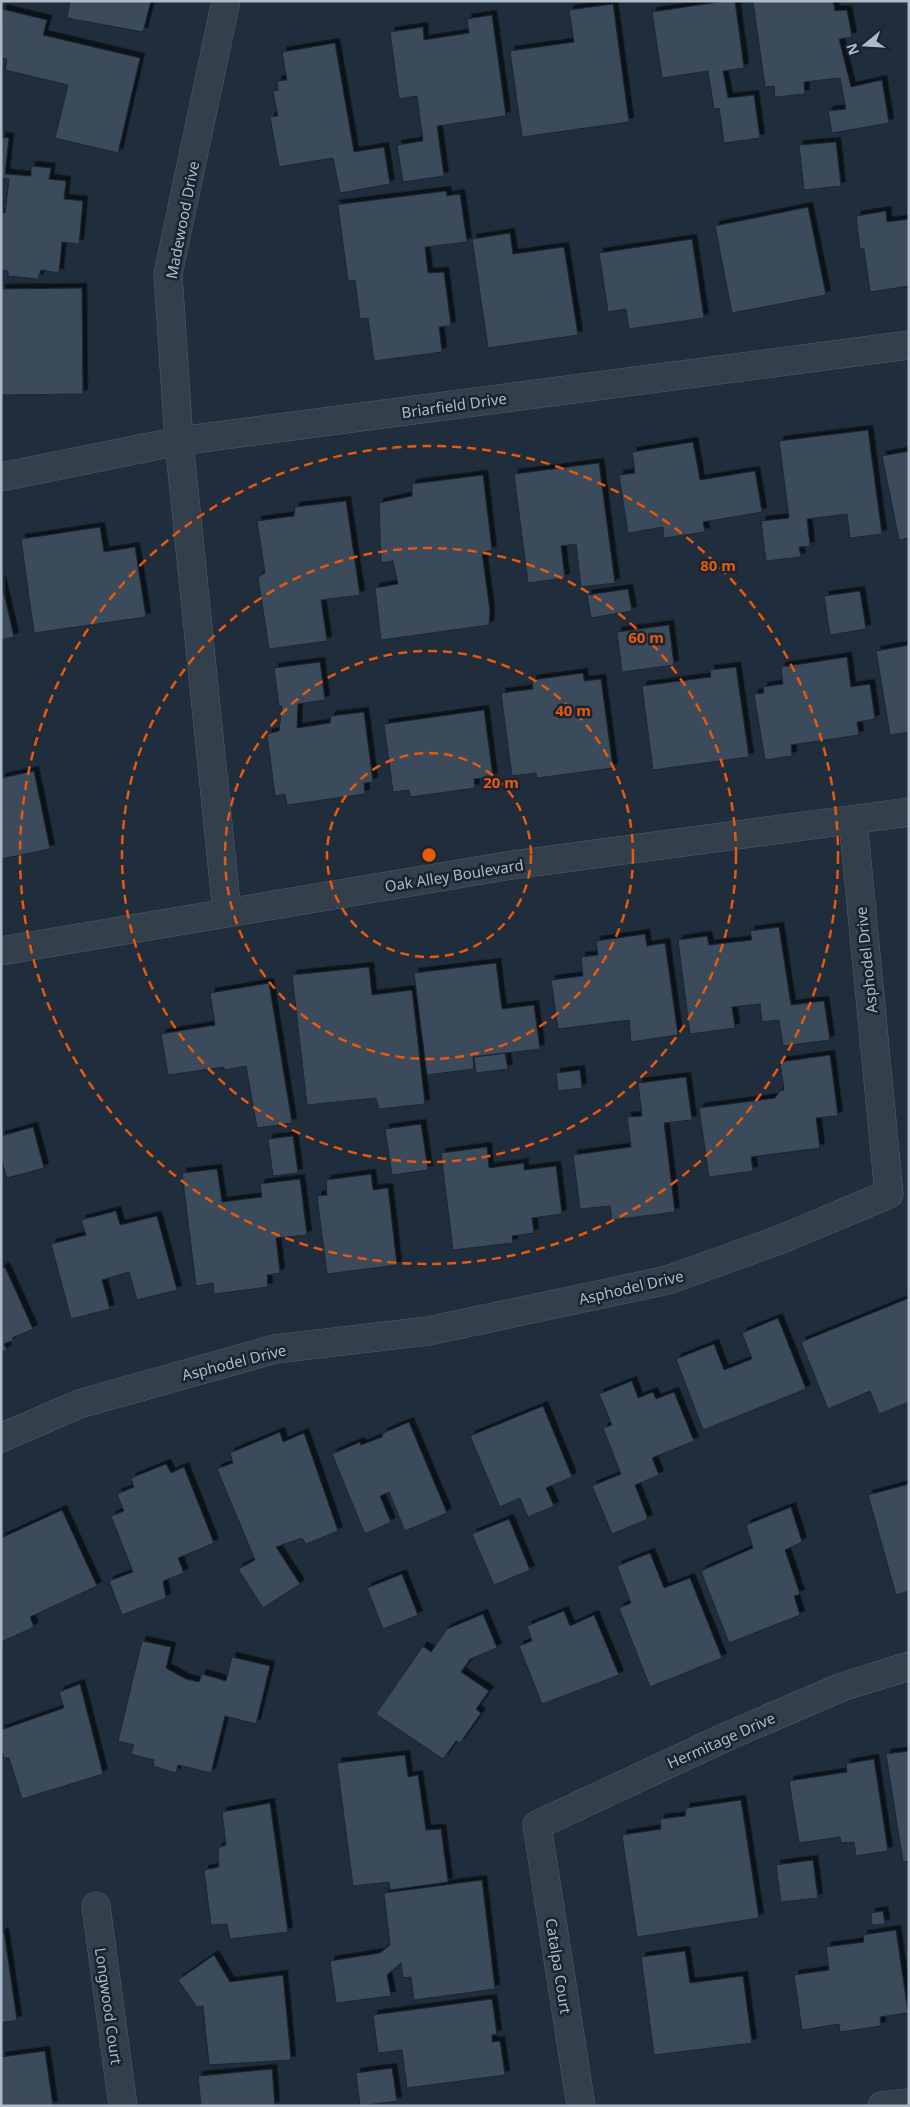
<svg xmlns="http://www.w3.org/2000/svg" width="910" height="2107" font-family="'Noto Sans',sans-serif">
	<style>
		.building { fill: #3b4b5c; stroke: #1b2633; filter: url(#shadow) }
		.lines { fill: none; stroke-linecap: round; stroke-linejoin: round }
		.street-casing { stroke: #525d6a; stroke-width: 29 }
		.street { stroke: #343f4c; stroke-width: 28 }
		.ring { fill: none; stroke: #e8590c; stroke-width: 2.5; stroke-dasharray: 9 6 }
		.labels { text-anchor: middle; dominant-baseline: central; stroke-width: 5; stroke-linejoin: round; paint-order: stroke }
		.street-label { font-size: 15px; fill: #afbac8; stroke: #192431 }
		.centre { fill: #e8590c; stroke: #192431; stroke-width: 2.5 }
		.ring-label { font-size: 15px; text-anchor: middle; font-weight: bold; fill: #e8590c; stroke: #192431; stroke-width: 5; stroke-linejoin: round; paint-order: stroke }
	</style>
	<defs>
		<filter id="shadow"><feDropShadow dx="4.5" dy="-4.5" stdDeviation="0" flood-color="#0009"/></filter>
	</defs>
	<rect width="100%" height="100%" fill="#202d3c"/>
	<path class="building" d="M70 1H151L143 32 67 18Z
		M726 1H735L744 68 723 71 728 98 754 95 760 138 724 143 719 108 714 109 708 71 662 78 652 12Z
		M753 1H833L835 11 847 10 852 37 839 39 851 87 882 80 889 123 832 133 828 111 846 109 840 78 804 82 805 94 775 97 774 86 765 87Z
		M613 4 629 122 522 137 510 51 574 42 569 10Z
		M2 9 47 20 43 35 140 58 118 153 55 138 68 85 5 70 7 59 1 58Z
		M492 15 506 116 437 126 444 176 403 182 397 145 423 141 417 96 399 99 390 32 423 27 424 40 469 33 467 19Z
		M335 43 354 152 384 147 390 184 340 193 333 158 279 167 270 117 278 116 273 91 278 90 277 81 287 80 282 52Z
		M1 137 9 138 5 174 31 176V166L51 168 49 179 66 181 64 199 83 201 79 244 62 242 59 273 41 270 38 279 8 276V271L1 270V212L5 213 9 179 1 178Z
		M836 142 841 186 804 190 799 145Z
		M446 191 447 196 460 194 467 242 425 247 428 273 444 272 451 326 439 327 442 352 374 361 368 318 360 319 355 280 348 281 338 206 334 205Z
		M808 207 826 295 732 313 715 226Z
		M886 211 887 222 909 219V286L870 292 864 249H860L856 216Z
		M510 233 513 254 564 247 578 335 488 348 472 239Z
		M692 239 704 318 629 329 626 309 608 312 599 253Z
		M82 288 83 394 1 395V289Z
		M868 430 882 534 850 538 847 514 807 519 810 546 799 547 801 557 766 561 761 521 789 518 779 441Z
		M693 442 700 480 755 471 762 512 703 522 705 532 664 538 663 527 628 533 619 475 635 473 632 452Z
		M909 451V538L899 540 882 456Z
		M599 463 615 583 581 587 576 544 561 546 565 578 528 583 514 474Z
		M483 475 492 550 482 553 490 611 489 625 381 640 375 588 398 584 393 561 381 563 379 503 412 496V484Z
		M346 501 360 595 321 600 327 641 269 649 258 577 265 573 257 521 294 516 295 507Z
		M100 527 104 552 135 547 146 617 34 633 21 539Z
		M1 580 14 637 1 640Z
		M628 589 632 611 591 618 587 595Z
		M860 591 866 629 830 635 824 596Z
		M669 625 674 665 622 672 617 632Z
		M909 645V732L890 735 876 651Z
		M847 657 851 687 870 684 875 719 857 722 859 735 791 745 792 756 765 760 754 694 764 693 763 687 783 684 781 667Z
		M320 662 325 700 298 704 297 728 330 723 331 716 364 712 373 782 364 783 365 794 287 805 285 794 275 796 267 734 279 731 282 706 279 707 274 668Z
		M736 667 749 757 653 770 642 686 711 677 710 670Z
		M583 673 584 681 601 679 613 768 537 778 536 773 512 776 501 693 533 689 532 680Z
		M484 710 493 777 474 779 475 788 410 797 409 790 393 792 384 724Z
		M34 771 50 849 1 859V778Z
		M779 927 791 1005 824 1001 830 1040 783 1046 779 1020 762 1022 760 1004 732 1007 735 1028 690 1034 678 940 707 936 709 945 752 940 750 931Z
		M645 934 647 946 665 943 678 1035 631 1042 629 1020 558 1029 551 980 583 976 581 957 598 955 596 941Z
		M496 963 502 1009 534 1005 540 1049 473 1057 474 1069 427 1075 414 973Z
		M369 967 372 995 412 990 425 1104 379 1109 376 1098 307 1105 292 975Z
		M269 983 292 1123 257 1128 246 1066 224 1070V1067L168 1075 161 1034 215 1025 210 993Z
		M505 1053 508 1069 476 1073 474 1057Z
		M830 1055 838 1116 816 1118 820 1148 751 1157 753 1171 709 1177 699 1108 775 1098 780 1091 784 1090 780 1062Z
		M580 1070 582 1088 558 1091 556 1073Z
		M686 1077 692 1120 664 1123 675 1212 612 1220 610 1206 580 1209 573 1155 631 1147 627 1117 642 1116 638 1083Z
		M421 1124 428 1170 392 1175 385 1129Z
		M33 1127 44 1168 7 1178 1 1158V1136Z
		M293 1136 298 1173 273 1176 268 1139Z
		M487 1147 489 1168 524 1163V1170L556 1166 562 1214 532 1218 534 1233 512 1236 513 1243 453 1250 441 1153Z
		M217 1169 222 1202 262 1197 260 1184 300 1179 307 1235 276 1238 280 1273 267 1275 268 1287 214 1294 213 1283 196 1286 182 1173Z
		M371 1174 373 1190 388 1188 397 1265 327 1274 317 1196 327 1195 326 1180Z
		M116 1211 120 1225 157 1216 177 1290 137 1300 129 1272 102 1280 110 1309 71 1319 51 1244 86 1235 81 1220Z
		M5 1267 33 1329 12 1338 14 1340 4 1344 7 1350 1 1352V1269Z
		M909 1298V1402L879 1414 870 1391 828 1409 801 1342Z
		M778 1318 806 1389 703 1430 676 1359 714 1344 724 1370 752 1359 742 1333Z
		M632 1381 638 1398 653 1392 656 1399 674 1392 694 1441 652 1458 659 1475 635 1485 648 1519 612 1534 592 1486 621 1474 603 1428 612 1425 599 1394Z
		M543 1406 572 1477 546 1488 554 1506 528 1517 520 1498 500 1507 470 1436Z
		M409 1422 447 1513 405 1531 389 1492 380 1496 391 1522 365 1534 332 1454 360 1442 361 1445 382 1437 383 1433Z
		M280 1432 283 1442 304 1433 338 1531 306 1544 302 1538 276 1547 300 1584 263 1608 238 1569 255 1560 217 1469 233 1463 230 1453Z
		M166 1464 171 1473 184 1467 214 1543 178 1558 184 1573 163 1581 166 1598 122 1615 109 1581 133 1572 111 1516 124 1511 117 1494 134 1487 131 1478Z
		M909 1484V1591L896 1595 868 1495Z
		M791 1507 802 1542 785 1550 800 1594 794 1596 800 1615 729 1643 701 1571 753 1548 746 1525Z
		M62 1510 97 1586 30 1617 34 1627 1 1642V1538Z
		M509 1519 530 1570 494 1585 472 1534Z
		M650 1553 664 1588 690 1578 722 1658 650 1687 619 1608 631 1603 617 1566Z
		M402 1574 418 1615 383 1629 367 1588Z
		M564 1611 570 1626 594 1615 619 1675 542 1704 519 1646 532 1641 527 1626Z
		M483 1614 497 1648 470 1659 461 1672 489 1691 476 1709 481 1713 460 1743 456 1741 443 1759 376 1714 423 1646 431 1652 447 1629Z
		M142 1641 171 1647 166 1668 186 1679 199 1682 202 1674 226 1681 232 1657 270 1666 256 1724 225 1716 211 1773 178 1765 176 1773 153 1766 154 1760 131 1754 134 1745 118 1741Z
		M80 1684 103 1774 22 1799 9 1758H4L1 1748V1730L64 1708 59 1692Z
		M909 1751V1861L903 1862 886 1754Z
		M405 1755 408 1777 418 1775 426 1830 441 1829 448 1882 390 1890 389 1882 353 1886 337 1763Z
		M874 1759 888 1851 856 1856 854 1842 841 1843 840 1837 799 1843 789 1781 847 1772 846 1764Z
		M741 1800 759 1918 637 1937 622 1835 661 1829 660 1819 685 1816 686 1808Z
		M270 1803 288 1932 230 1939 227 1924 211 1925 204 1870 219 1867 218 1848 226 1845 222 1812Z
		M813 1860 818 1898 781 1902 776 1865Z
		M482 1880 495 1989 414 2000 411 1977 403 1978 401 1963 387 1975 391 1996 336 2003 330 1961 380 1953 390 1945 384 1893Z
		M883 1911 885 1924 872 1925 871 1913Z
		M896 1930 908 2013 880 2017 881 2026 840 2032 839 2024 802 2030 794 1975 829 1970 826 1947 864 1942 863 1935Z
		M4 1932 17 2020 1 2023V1933Z
		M685 1951 690 1983 743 1976 752 2043 654 2055 641 1957Z
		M214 1955 230 1982 283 1975 291 2060 209 2065 203 2006 197 2007 178 1980Z
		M492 1999 497 2034 492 2035V2042L500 2041 505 2075 407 2088 402 2050 378 2053 373 2015Z
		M45 2051 53 2106H1V2057Z
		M392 2068 397 2101 360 2106 356 2073Z
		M272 2069 275 2106H201L198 2076Z"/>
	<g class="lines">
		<g class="street-casing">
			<path id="street" d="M226 1 168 274 179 441 227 913
				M1 477 179 441 909 345
				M1 951 506 866 909 812
				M1 1438 79 1404 275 1349 428 1331 668 1280 779 1240 889 1194 853 820
				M96 1906 123 2106
				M581 2106 537 1825 728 1736 842 1687 909 1666
				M882 2106 909 2103"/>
		</g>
		<use href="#street" class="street"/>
	</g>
	<g class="ring">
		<circle cx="429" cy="855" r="102"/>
		<circle cx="429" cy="855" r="204"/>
		<circle cx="429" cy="855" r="307"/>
		<circle cx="429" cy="855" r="409"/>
	</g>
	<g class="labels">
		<g class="street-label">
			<text transform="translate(182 220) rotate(-79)">Madewood Drive</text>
			<text transform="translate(454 405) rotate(-8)">Briarfield Drive</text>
			<text transform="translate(454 875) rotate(-9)">Oak Alley Boulevard</text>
			<text transform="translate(866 960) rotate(-96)">Asphodel Drive</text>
			<text transform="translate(631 1287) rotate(-13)">Asphodel Drive</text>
			<text transform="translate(234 1362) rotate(-14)">Asphodel Drive</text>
			<text transform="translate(721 1740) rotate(-24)">Hermitage Drive</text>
			<text transform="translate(559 1966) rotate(81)">Catalpa Court</text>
			<text transform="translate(109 2006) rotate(82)">Longwood Court</text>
		</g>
	</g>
	<circle cx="429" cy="855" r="8" class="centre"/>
	<g class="ring-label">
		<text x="718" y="571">80 m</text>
		<text x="646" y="643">60 m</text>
		<text x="573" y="716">40 m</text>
		<text x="501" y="788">20 m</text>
	</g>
	<rect width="910" height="2107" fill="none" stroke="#afbac8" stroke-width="5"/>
	<g transform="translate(865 45) rotate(252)" stroke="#192431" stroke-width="4" paint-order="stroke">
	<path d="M0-4L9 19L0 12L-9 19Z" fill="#afbac8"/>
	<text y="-8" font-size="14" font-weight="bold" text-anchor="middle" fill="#afbac8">N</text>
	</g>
</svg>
